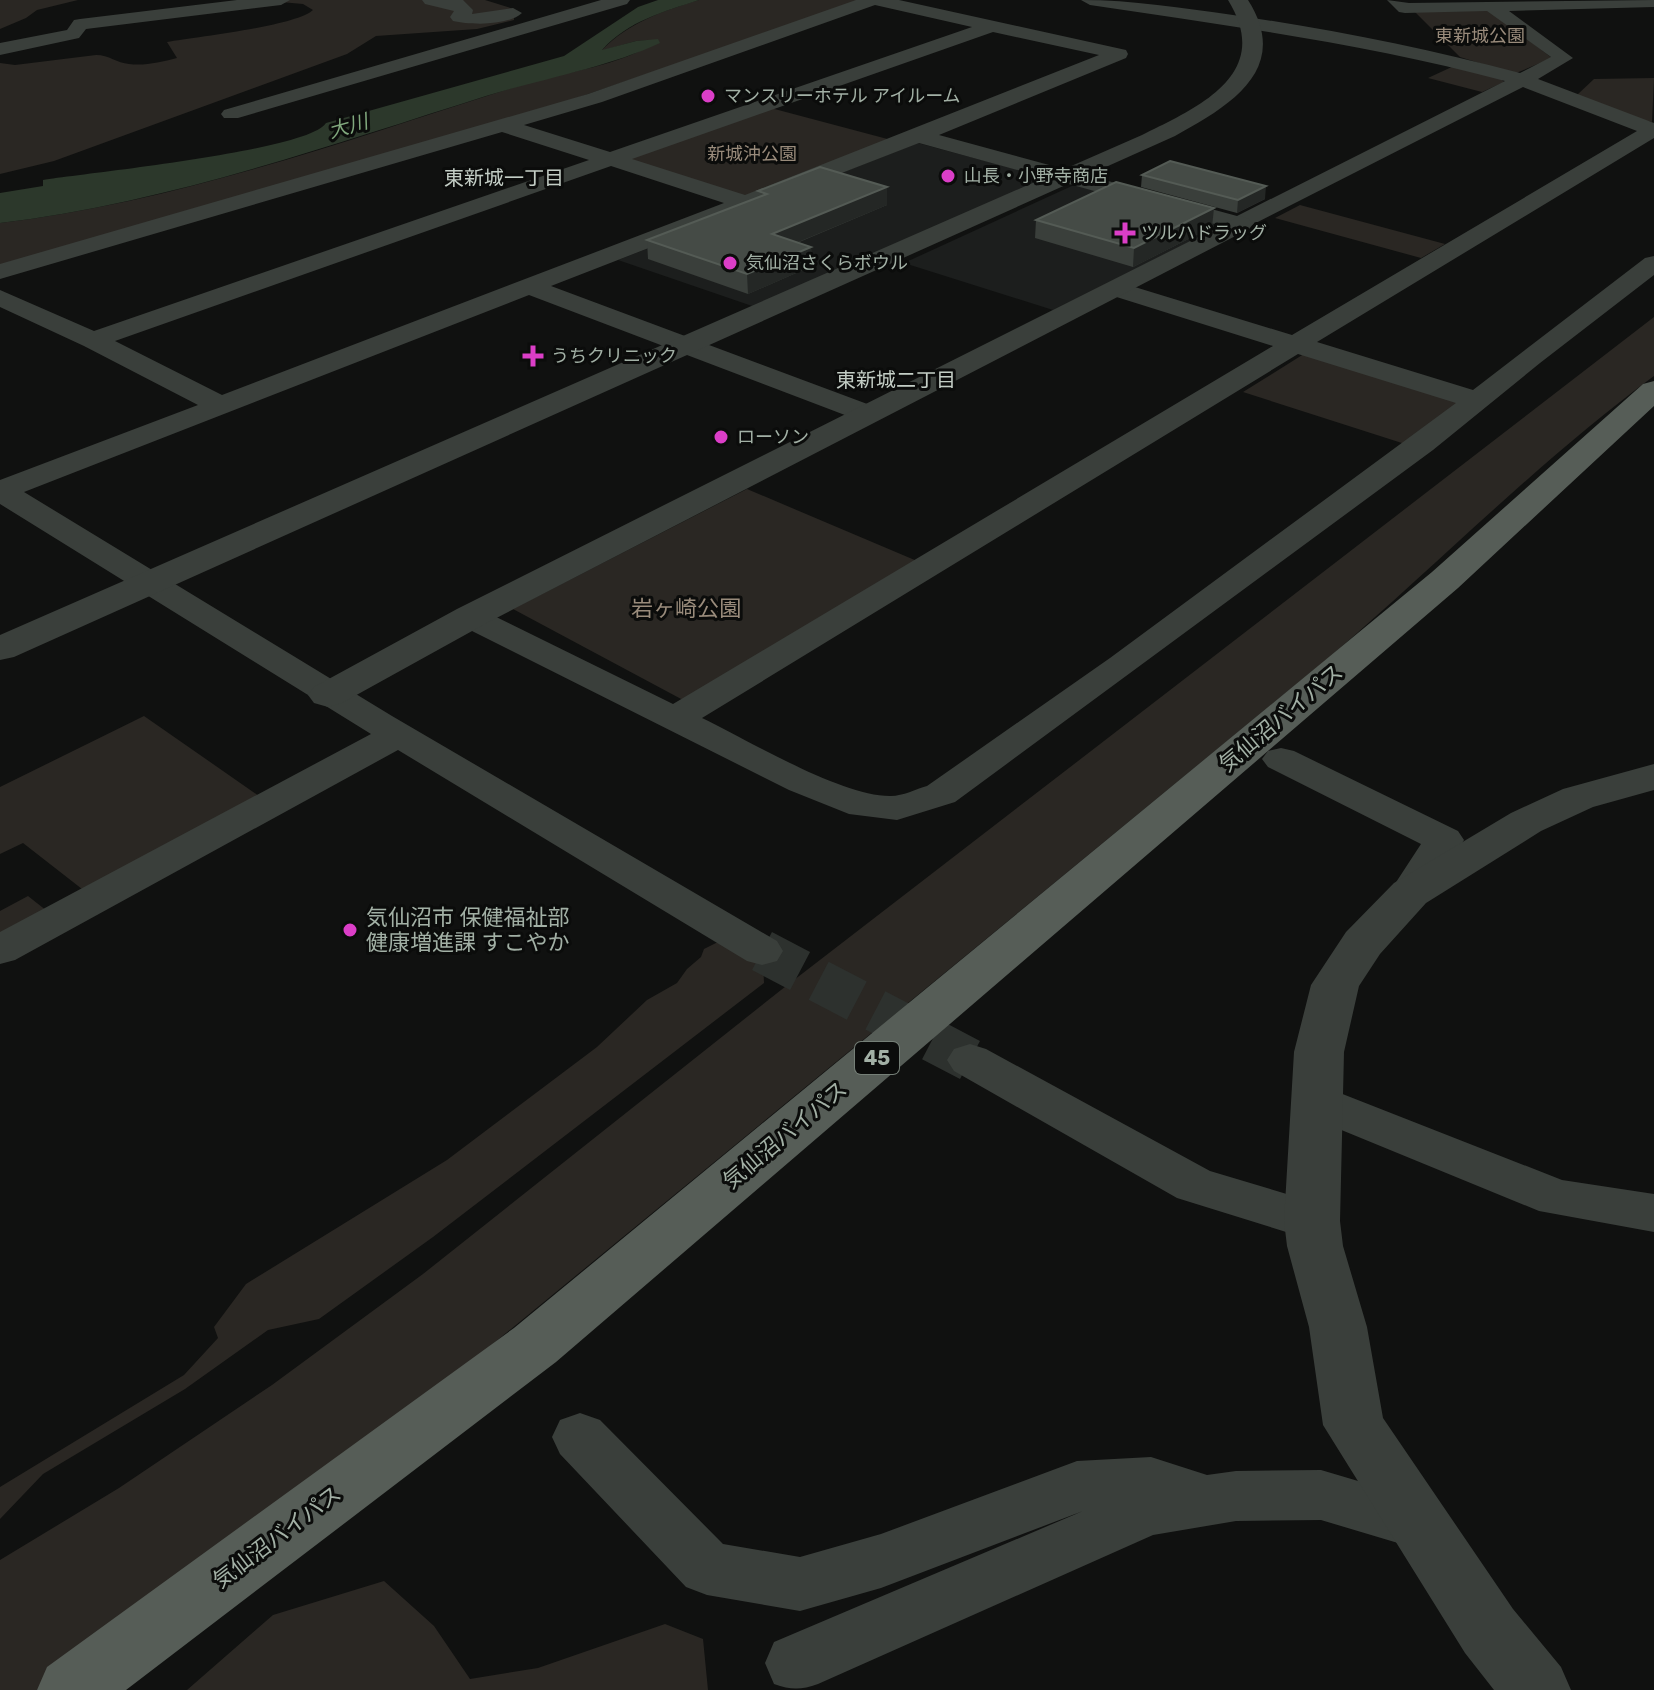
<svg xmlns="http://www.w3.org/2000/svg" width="1654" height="1690" font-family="Rubik,'Noto Sans JP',sans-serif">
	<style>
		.built { fill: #1c1e1d }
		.green { fill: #2a2723 }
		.water { fill: #2c382b }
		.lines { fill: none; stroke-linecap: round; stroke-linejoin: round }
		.minor-tunnel { stroke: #2d312e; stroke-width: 43; stroke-dasharray: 43 21; stroke-linecap: butt }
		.minor { fill: #3a3f3b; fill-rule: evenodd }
		.tertiary { fill: #3a3f3b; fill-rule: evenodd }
		.trunk { fill: #565d57; fill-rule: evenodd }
		.wall { fill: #3a3f3b }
		.shaded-wall { fill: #242725 }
		.building { fill: #454b46; stroke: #545b55; stroke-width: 2 }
		.poi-dot { fill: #db3ec7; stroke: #0b0c0b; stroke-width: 3 }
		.labels { text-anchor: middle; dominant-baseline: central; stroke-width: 6; stroke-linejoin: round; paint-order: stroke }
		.far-park-label { font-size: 18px; fill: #998b7b; stroke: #0b0c0b }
		.far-poi-label { font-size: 18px; fill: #a2b0a5; stroke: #0b0c0b; text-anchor: start }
		.far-water-label { font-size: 20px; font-style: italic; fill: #80a87d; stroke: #0b0c0b }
		.far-neighbourhood-label { font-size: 20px; fill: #c3cdc5; stroke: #0b0c0b }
		.shield { fill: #0b0c0b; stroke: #757f77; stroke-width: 2 }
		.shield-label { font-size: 20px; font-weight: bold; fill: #a2b0a5 }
		.park-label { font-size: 22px; fill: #998b7b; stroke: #0b0c0b }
		.street-label { font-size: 22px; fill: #a2b0a5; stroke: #0b0c0b }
		.poi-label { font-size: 22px; fill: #a2b0a5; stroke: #0b0c0b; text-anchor: start }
	</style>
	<rect width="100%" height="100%" fill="#101110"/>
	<path class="built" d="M918 143 1049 178 755 307 618 260Z
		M1074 185 1224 225 1053 310 904 263Z"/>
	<path class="green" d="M0 0H78L37 10 26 18 0 29Z
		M258 0H485L514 9V20L477 29 376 36 347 54 54 161 0 174V63L15 65 96 55C109 55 117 63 129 64 145 66 161 62 177 58L167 42C196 37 296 26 313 10L303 4Z
		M699 0H865L500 124 0 269V223C178 202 351 139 521 85 565 71 621 67 658 40L636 41 601 51C628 23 662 11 699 0Z
		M1488 9 1552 58 1514 74 1460 57 1414 11Z
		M1456 65 1500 78 1504 82 1482 92 1428 78Z
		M1654 78 1652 122 1641 120 1577 95 1594 79Z
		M767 107 895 141 746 198 624 159Z
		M1300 205 1445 244 1421 258 1275 218Z
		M1654 317V376C1540 460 1440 562 1333 654L433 1393 168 1596 37 1690H0V1560L119 1488 272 1385 423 1274 781 990Z
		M1307 352 1465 400 1405 444 1243 392Z
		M747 489 917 561 683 700 513 609Z
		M144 716 259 796 82 889 23 843 0 854V787Z
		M28 896 47 911 0 936V911Z
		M720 941 763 961 764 983 433 1237 319 1319 268 1330 185 1389 43 1474 0 1519V1487L184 1375 218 1338 214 1327 246 1284 447 1160 597 1047 647 1000 677 983 687 969 701 957 704 949Z
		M384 1581 434 1626 470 1679 538 1668 665 1624 703 1639 708 1690H187L273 1615Z"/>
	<path class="water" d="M658 0H699C663 12 628 21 602 50L636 41 658 39 660 43C609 67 541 79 486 96 328 146 166 203 0 223V193L43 186V180C87 173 308 151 326 123L564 56 638 7Z"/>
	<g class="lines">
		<path class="minor-tunnel" d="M762 951 970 1060"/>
		<path class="minor" d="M237 0H290L281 5 86 29 79 38 0 55V43L67 30 74 20 80 19Z
			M422 0H463L473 10 472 14 513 8 522 13C508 26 471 25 453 21L450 17 454 11 425 4Z
			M601 0H630L627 4 238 118H224L221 114 224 110Z
			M856 0H899L1126 50 1128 54 1126 58 939 135 1237 216 1505 81C1368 44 1230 26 1090 5L1081 0C1133 0 1182 8 1233 15 1330 29 1425 48 1520 73L1551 57 1487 11 1405 13 1399 12 1387 0 1409 3 1654 0V7L1509 11 1573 58 1538 79 1654 123V138L1317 342 1473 390 1645 258 1654 256V275L1540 363 1433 450 955 802 897 820 849 814 789 790 458 624 453 617 458 610 470 607 482 610 673 704 1273 346 1107 294 1103 289 1107 284H1125L1292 335 1637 131 1523 87 1240 231 919 143 551 286 878 408 882 414 878 420 868 423 858 420 529 295 24 492 392 716 777 941 783 951 777 961 762 965 747 961 398 750 15 960 0 964V932L371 734 0 504V480L198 405 84 346 0 307V290L94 331 589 160 502 132 0 279V264L588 94ZM875 5 972 27 610 152 524 125 602 102ZM993 32 1099 55 745 195 632 159ZM611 166 724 203 222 395 115 341ZM1298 354 1456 403 1110 658 927 786C916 789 903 796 891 796 842 797 748 740 702 718Z
			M1281 748 1294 751 1458 831 1464 840 1425 902 1410 906 1395 902 1389 893 1421 844 1268 767 1262 759 1268 751Z
			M970 1044 986 1049 1210 1171 1330 1207 1337 1221 1330 1235 1312 1240 1177 1198 954 1071 947 1060 954 1049Z
			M1317 1084 1562 1180 1654 1194V1232L1539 1211 1300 1113 1294 1101 1300 1089Z
			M580 1413 600 1420 723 1544 800 1557 881 1534 1077 1461 1151 1457 1207 1475 1236 1471 1321 1470 1439 1505 1447 1523 1439 1541 1418 1549 1321 1520 1236 1521 1153 1535 818 1684C801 1690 791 1690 774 1684L765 1663 774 1642 1083 1511 881 1588 800 1611 707 1595 686 1587 560 1454 552 1437 560 1420Z"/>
		<path class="tertiary" d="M1228 0H1248C1292 69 1230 106 1175 136L14 657 0 660V635L1142 135C1199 107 1274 74 1228 0Z
			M1240 216 1249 219 1253 224 1249 229 483 625 342 703 328 707 314 703 308 695 314 687 457 609Z
			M1654 764V790L1593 807 1541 831 1426 903 1380 954 1359 986 1344 1052 1340 1221 1343 1246 1367 1327 1383 1418 1513 1609 1561 1667 1571 1690H1494L1465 1653 1323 1425 1309 1327 1287 1246 1284 1221 1294 1052 1311 985 1346 932 1394 883 1511 813 1563 789Z"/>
		<path class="trunk" d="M1654 381V406L1458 588 556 1362 126 1690H37L47 1667 514 1328 1432 572 1643 384Z"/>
	</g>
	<path class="wall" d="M1142 175 1265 199 1237 213 1141 187Z
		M758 191 887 205 797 243 811 247 812 266 748 294 648 259 647 240 758 197Z
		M1214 208 1212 227 1133 267 1035 238 1036 220Z"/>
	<path class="shaded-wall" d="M1266 186 1265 199 1237 213 1238 200Z
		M887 187V205L772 253V234Z
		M1214 208 1212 227 1133 267 1134 248Z
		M811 247 812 266 748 294 747 274Z"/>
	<path class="building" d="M1170 161 1266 186 1238 200 1142 175Z
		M820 167 887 187 772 234 811 247 747 274 647 240 767 194 758 191Z
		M1116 182 1214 208 1134 248 1036 220Z"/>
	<g class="poi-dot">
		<circle cx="708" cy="96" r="8"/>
		<circle cx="948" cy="176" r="8"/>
		<path d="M1121 221h8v8h8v8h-8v8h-8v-8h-8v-8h8z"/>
		<circle cx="730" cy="263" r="8"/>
		<path d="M529 344h8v8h8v8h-8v8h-8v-8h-8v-8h8z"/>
		<circle cx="721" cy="437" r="8"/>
		<circle cx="350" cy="930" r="8"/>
	</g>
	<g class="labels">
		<g class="far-park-label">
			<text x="1480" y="36">東新城公園</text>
			<text x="752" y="154">新城沖公園</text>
		</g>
		<g class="far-poi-label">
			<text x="724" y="96">マンスリーホテル アイルーム</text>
			<text x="964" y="176">山長・小野寺商店</text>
			<text x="1141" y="233">ツルハドラッグ</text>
			<text x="746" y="263">気仙沼さくらボウル</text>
			<text x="551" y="356">うちクリニック</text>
			<text x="737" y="437">ローソン</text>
		</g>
		<g class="far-water-label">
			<text transform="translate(348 126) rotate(-16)">大川</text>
		</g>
		<g class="far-neighbourhood-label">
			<text x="504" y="178">東新城一丁目</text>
			<text x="896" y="380">東新城二丁目</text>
		</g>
		<rect class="shield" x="855" y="1042" width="44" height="32" rx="6"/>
		<g class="shield-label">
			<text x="877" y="1058">45</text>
		</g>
		<g class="park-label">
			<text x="686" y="608">岩ヶ崎公園</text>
		</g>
		<g class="street-label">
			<text transform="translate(1281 718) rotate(-40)">気仙沼バイパス</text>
			<text transform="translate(785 1135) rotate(-40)">気仙沼バイパス</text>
			<text transform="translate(277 1537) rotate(-37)">気仙沼バイパス</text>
		</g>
		<g class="poi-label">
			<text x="366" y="917">気仙沼市 保健福祉部<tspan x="366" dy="25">健康増進課 すこやか</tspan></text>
		</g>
	</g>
</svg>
